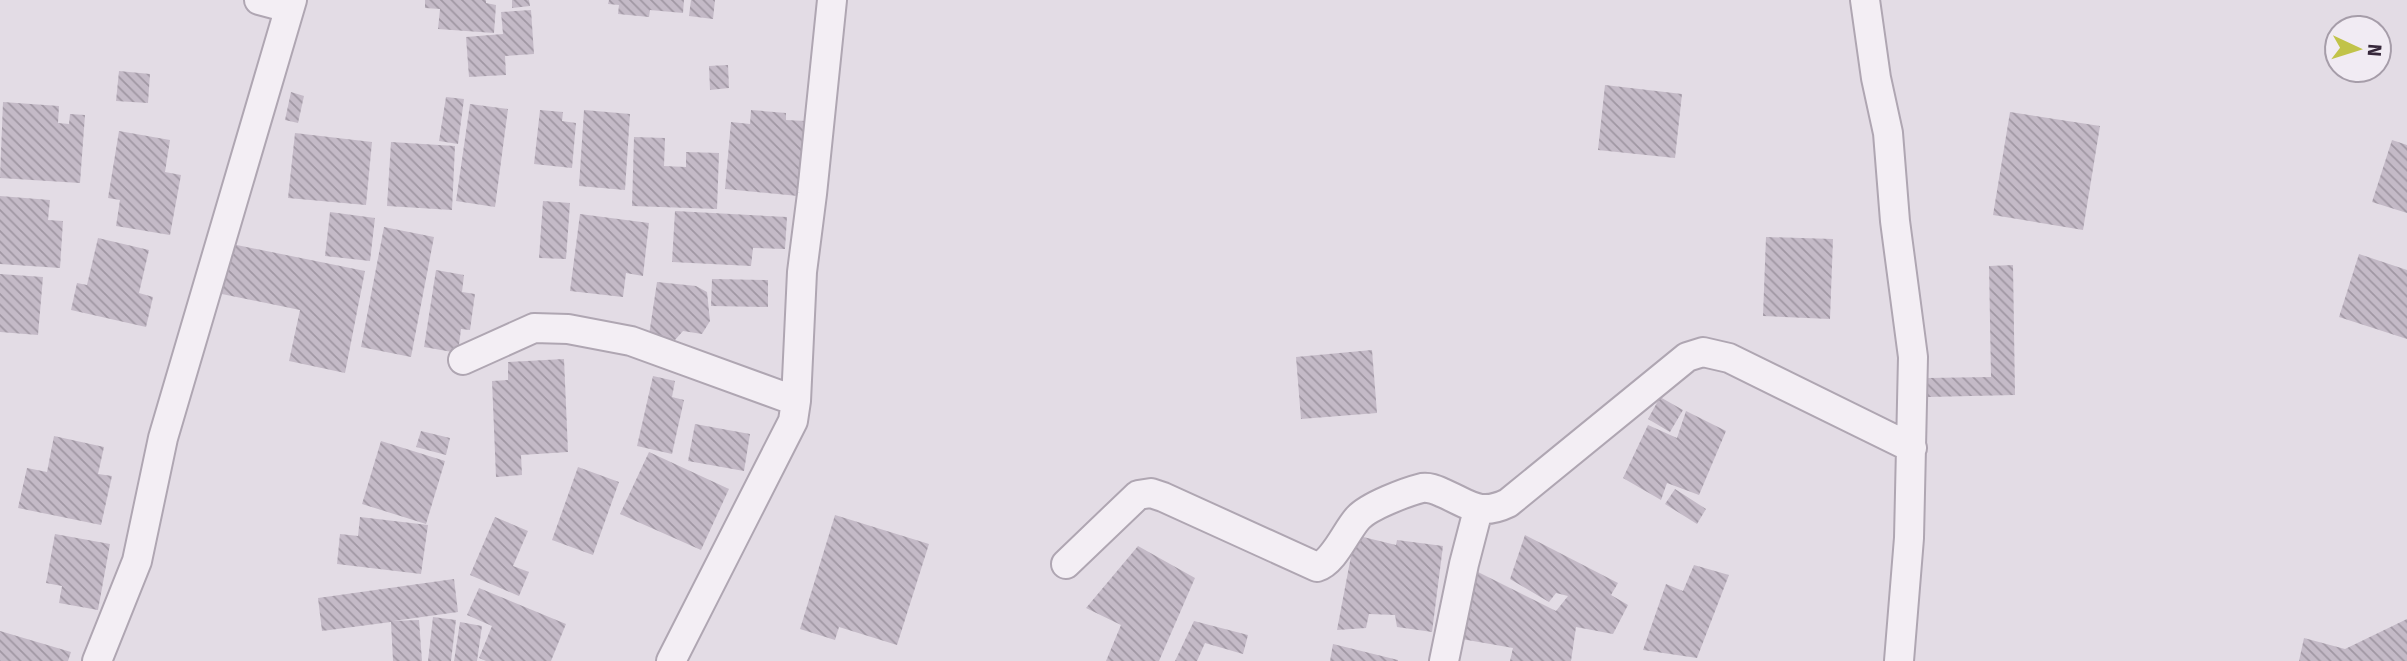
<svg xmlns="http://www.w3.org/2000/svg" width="2407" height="661" font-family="'Fira Sans',sans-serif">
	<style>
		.building { fill: url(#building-back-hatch) }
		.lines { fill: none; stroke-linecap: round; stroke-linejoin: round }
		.street-casing { stroke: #afa6b2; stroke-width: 32 }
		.street { stroke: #f3eef4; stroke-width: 28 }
	</style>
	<defs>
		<pattern id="building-back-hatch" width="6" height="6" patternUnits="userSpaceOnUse" patternTransform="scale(1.75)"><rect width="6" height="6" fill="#c4bac7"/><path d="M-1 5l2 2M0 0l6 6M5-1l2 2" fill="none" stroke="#a097a3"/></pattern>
	</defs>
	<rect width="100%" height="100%" fill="#e3dce5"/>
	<path class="building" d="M425 0H486V3L496 5 494 33 438 29 440 9 425 8Z
		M512 0H529L530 6 512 8Z
		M609 0H684L683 13 650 10 649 17 618 14 619 5 608 4Z
		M691 0H715L713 19 689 16Z
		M531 10 534 54 505 56 506 75 469 77 466 37 503 34 501 12Z
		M728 65 729 88 710 90 709 66Z
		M119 71 150 74 148 103 116 101Z
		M1605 85 1682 94 1675 158 1598 150Z
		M291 92 304 96 298 123 285 120Z
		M446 97 464 99 458 144 439 141Z
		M3 102 59 106 58 123 69 124 70 114 85 115 80 183 0 178Z
		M470 104 508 109 495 207 456 201Z
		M540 110 563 112 562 121 576 123 572 168 534 164Z
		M584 110 630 114 625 190 579 186Z
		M751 110 786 113V120L806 121 798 196 725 189 731 122 750 124Z
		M2010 112 2100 126 2083 230 1993 215Z
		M119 131 170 140 165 172 181 175 170 235 116 226 120 200 108 198Z
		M295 133 372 142 366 205 288 198Z
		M634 137 665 138 664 166 686 167V152L719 153 717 209 632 206Z
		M2392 140 2407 145V213L2372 202Z
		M391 142 455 146 452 210 387 206Z
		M0 196 50 200 48 220 63 221 60 268 0 264Z
		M543 201 570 203 566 259 539 258Z
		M675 211 787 217 785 249 753 248 751 266 672 262Z
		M330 212 375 218 370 261 325 256Z
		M580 214 649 223 643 276 626 273 623 297 570 291Z
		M384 227 434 237 411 357 361 347Z
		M1766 237 1833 239 1830 319 1763 316Z
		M98 238 149 250 139 293 153 297 146 327 71 310 77 283 87 285Z
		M227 243 365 271 345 373 289 361 300 310 217 293Z
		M2359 254 2407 270V339L2339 317Z
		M2013 265 2015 395 1928 397 1927 378 1991 377 1989 266Z
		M436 270 464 275 462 292 475 294 470 330 461 329 458 353 424 347Z
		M0 274 43 277 38 335 0 332Z
		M712 279 768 280V307L711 306Z
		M657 282 696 286 707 292 710 321 702 334 683 331 675 340 649 335Z
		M1372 350 1377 413 1301 419 1296 357Z
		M564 359 568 452 521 455 522 475 496 477 492 381 508 380V362Z
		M653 376 675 381 672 397 684 400 672 454 637 446Z
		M1660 397 1683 410 1670 432 1648 419Z
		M1686 411 1726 431 1699 495 1667 483 1661 500 1623 478 1648 425 1677 438Z
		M695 424 750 434 744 471 688 461Z
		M421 431 450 438 446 455 416 447Z
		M54 436 104 447 98 474 112 476 101 525 18 508 27 468 47 472Z
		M381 441 445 461 426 524 362 504Z
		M649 452 729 489 701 550 620 514Z
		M578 467 619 482 593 555 552 540Z
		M1675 489 1706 509 1697 524 1665 504Z
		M835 515 929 544 897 645 839 627 835 640 800 629Z
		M360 517 428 525 421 574 337 564 340 534 358 536Z
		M495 517 528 531 513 566 529 572 519 596 470 575Z
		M55 534 110 544 98 610 59 603 62 586 46 583Z
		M1355 535 1396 545 1397 540 1443 546 1432 632 1397 627 1395 615 1369 614 1366 628 1337 630Z
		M1525 535 1618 583 1611 595 1628 605 1613 634 1576 627 1571 661H1510L1513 648 1456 638 1474 570 1556 611 1568 596 1556 593 1549 602 1510 579Z
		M1138 546 1195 578 1159 661H1106L1121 625 1086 608Z
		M1694 565 1729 575 1697 658 1643 650 1666 584 1683 591Z
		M454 579 458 612 393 621 419 620 422 661H393L391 622 322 631 318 598Z
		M479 588 566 624 551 661H486L479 658 492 626 467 615Z
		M433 617 456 620 451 661H428Z
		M2407 619V661H2299L2304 638 2345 649Z
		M1194 621 1248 635 1243 654 1205 643 1197 661H1175Z
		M460 622 482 626 477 661H454Z
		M0 631 71 652 68 661H0Z
		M1333 644 1398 660V661H1330Z"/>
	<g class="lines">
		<g class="street-casing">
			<path id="street" d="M259 0 289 8
				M1865 0 1876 78 1888 133 1895 221 1913 357 1909 538 1899 661
				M463 360 534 328 568 329 631 341 796 401
				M1066 564 1138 495 1151 493 1163 497 1317 567C1334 562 1346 531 1358 518 1369 506 1406 492 1422 488 1430 487 1436 490 1443 493 1469 504 1479 517 1508 503L1687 357 1703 352 1729 358 1912 448
				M97 661 137 561 163 438 292 0
				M671 661 793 421 796 401 802 272 812 194 832 0
				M1444 661 1464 564 1478 510"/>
		</g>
		<use href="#street" class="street"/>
	</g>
	<g transform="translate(2358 49) rotate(94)"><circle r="33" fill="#f1ebf3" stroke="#a69da9" stroke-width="2"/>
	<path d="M0-5L12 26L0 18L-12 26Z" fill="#c1c349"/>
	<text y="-10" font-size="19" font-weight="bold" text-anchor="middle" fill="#36273a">N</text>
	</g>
</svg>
